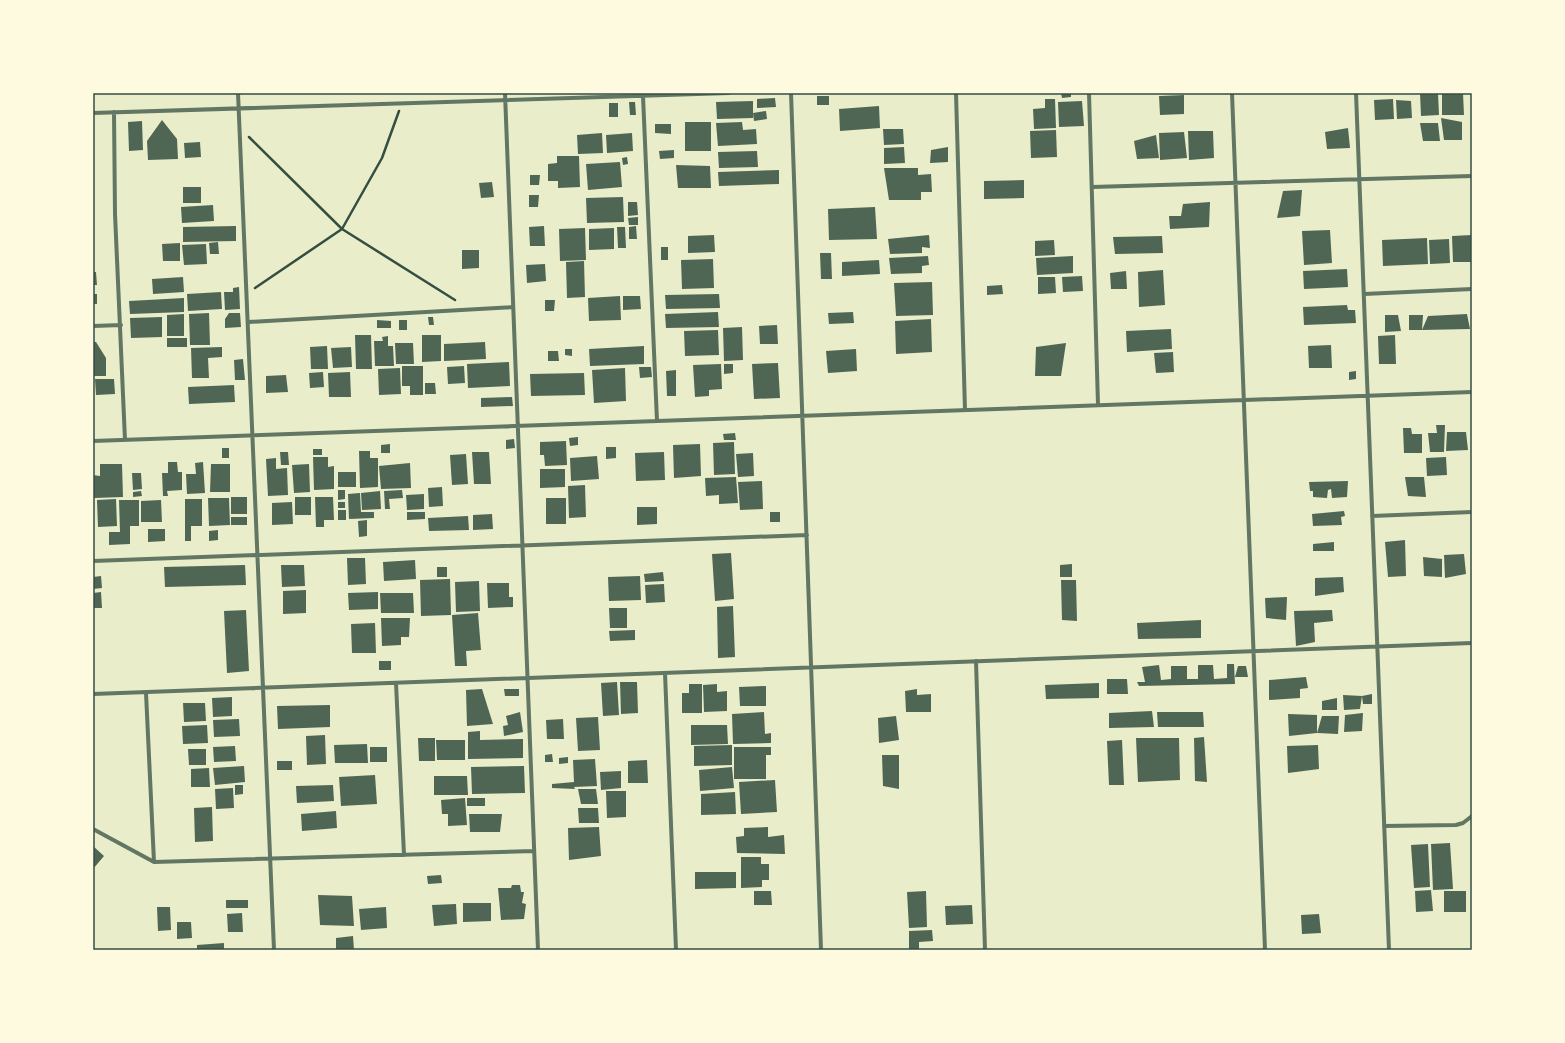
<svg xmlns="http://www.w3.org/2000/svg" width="1565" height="1043" font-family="Literata,serif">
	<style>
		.building { fill: #4f6655 }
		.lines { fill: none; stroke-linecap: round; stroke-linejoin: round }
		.path { stroke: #344e41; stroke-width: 2.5 }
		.minor { stroke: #617663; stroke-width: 4 }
		.neatline { fill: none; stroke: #344e41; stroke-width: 1.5 }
	</style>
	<rect width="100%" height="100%" fill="#e9edc9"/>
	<path class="building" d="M1061 93H1071V97L1062 98Z
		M1420 93H1438L1439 115 1421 116Z
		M1442 93H1463L1464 115H1442Z
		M1184 95V114L1160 115 1159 96Z
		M817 96H829V105H817Z
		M775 98 776 107 757 108V99Z
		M1045 99H1055L1056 128 1034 129 1033 109 1045 108Z
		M1393 99 1394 119 1375 120 1374 100Z
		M1396 100 1411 101 1412 118 1397 119Z
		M753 101V113L766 111 767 119 754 121 753 113V118L717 119 716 102Z
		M1082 101 1084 126 1059 127 1058 102Z
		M629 102H635L636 115H630Z
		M609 103H618V117H609Z
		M879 106 880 128 840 131 839 109Z
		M1441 118 1462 122V140H1444Z
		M162 120 177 139 178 159 148 160 147 141Z
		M142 121 143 150 129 151 128 122Z
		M685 122H711V151H685Z
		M742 122 743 130 756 129 757 144 718 146 716 123Z
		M1420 123H1438L1440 141H1423Z
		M655 124H671V134L655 133Z
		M1348 128 1350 148 1327 149 1325 132Z
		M883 129H903L904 144 884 145Z
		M1056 130 1057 157 1031 158 1030 131Z
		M1188 131H1213L1214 158 1189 160Z
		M1184 132 1187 158 1160 160 1159 133Z
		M602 133 603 153 578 154 577 135Z
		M632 133 633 151 607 153 606 135Z
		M1156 135 1159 158 1137 159 1134 141Z
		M200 142 201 157 185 158 184 143Z
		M904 147 905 163 884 164V148Z
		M948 147V162L930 163 931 150Z
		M674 150V158L660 159 659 151Z
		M757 151 758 167 719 168 718 152Z
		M557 156H579L580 187 558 188V181H548V164L557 163Z
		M627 157 628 164 623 165 622 158Z
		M620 162 622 187 588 190 586 164Z
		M676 165 710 166 711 188H678Z
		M884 168H918V175L931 174 932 192H921V200H889Z
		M779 170V184L719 186 718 172Z
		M530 175H540L539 185H530Z
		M1024 180V198L984 199V181Z
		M492 182 494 197 481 198 479 183Z
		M183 187H201V203H183Z
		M1302 190 1300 216 1277 218 1283 191Z
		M529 195H539L538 207H529Z
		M623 197 624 222 587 223 586 198Z
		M628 202H637L638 215 628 216Z
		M1210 202 1209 227 1170 229 1169 216H1181L1183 204Z
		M213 205 214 221 182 223 181 207Z
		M875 207 877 239 829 240 828 209Z
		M638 217V225H629L628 218Z
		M236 226V241L183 242V227Z
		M544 226 545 246H530L529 227Z
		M636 226 637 239H629V227Z
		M617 227H625L626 248H618Z
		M585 228 586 260 560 261 559 229Z
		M614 228V249L589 250V229Z
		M1330 230 1332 263 1304 265 1302 231Z
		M714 235 715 252 688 253V236Z
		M929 235 930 248 922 247V253L890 254 888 239Z
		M1472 235V262H1453L1452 236Z
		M1162 236 1163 253 1115 254 1113 237Z
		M1427 238 1428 264 1383 266 1382 240Z
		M1449 239 1450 263 1430 264 1429 240Z
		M1054 240 1055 255 1035 256V241Z
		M218 242 219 254H210L209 243Z
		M180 243V261H163L162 244Z
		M206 244 207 264 184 265 182 245Z
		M661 247H668V260H661Z
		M462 250H479V268L462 269Z
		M820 253H831L832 279H821Z
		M928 256 929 265 922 266V273L891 274 889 258Z
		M1073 256V273L1037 275 1036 258Z
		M713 259 714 288 682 289 681 260Z
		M879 260 880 274 842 276V262Z
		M584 261 585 297 567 298 566 262Z
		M545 264 546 281 527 283 526 265Z
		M1347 269 1348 287 1304 289 1303 271Z
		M1163 270 1165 305 1139 307 1138 272Z
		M1126 271 1127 289H1111L1110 273Z
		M93 272H96L97 285H93Z
		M1082 276 1083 291 1063 292 1062 277Z
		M183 277 184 292 153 294 152 279Z
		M1038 277H1055L1056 293 1038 294Z
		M932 282 933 315 896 316 894 283Z
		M1002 285 1003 294 987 295V286Z
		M239 287 240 309 225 310 224 292H233V288Z
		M221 292 222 309 188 311 187 294Z
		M93 294H97V304H93Z
		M719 294 720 308 666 309 665 295Z
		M620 296 621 320 589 321 588 298Z
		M623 296H640L641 309 623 310Z
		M184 298V312L130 314 129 301Z
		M545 300H555L554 311H545Z
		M1347 305 1348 310H1355L1356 323 1304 325 1303 307Z
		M718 312 719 327 666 328 665 314Z
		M853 312 854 323 829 324 828 313Z
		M209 313 210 345H190L189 314Z
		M229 313H240L241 327 225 328V319Z
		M184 314V336H167V315Z
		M1467 314 1470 329 1422 330H1409V315H1423L1422 330 1428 316Z
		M1385 315H1398L1401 331 1385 332Z
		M162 317V337L131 338 130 318Z
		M428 317H433L434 325H429Z
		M931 319 932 352 896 354 895 321Z
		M377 320 391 321V328H377Z
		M399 320H407V330H399Z
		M777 325 778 344H760L759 326Z
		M742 327 743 360 724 361 723 328Z
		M1171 329 1172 349 1127 352 1126 331Z
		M718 330 719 355 685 356 684 331Z
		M355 335H371L372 369H356Z
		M422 335H441V361L422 362Z
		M1395 335 1396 364H1379L1378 336Z
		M388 336V346H393L394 366H375L374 341H383L382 337Z
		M167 338H187V347H167Z
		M93 342H96L106 358V376H93Z
		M485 342 486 359 444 361V344Z
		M395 343H413L414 364H396Z
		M1066 343 1061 376H1035L1036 347Z
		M1331 345 1332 368H1309L1308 346Z
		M327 346 328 369H311L310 347Z
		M644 346V364L590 366 589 349Z
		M222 347V357L208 358 209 378H192L191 348Z
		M351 347 352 367 333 368 331 348Z
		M565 349H572V356L565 355Z
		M856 349 857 371 828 373 826 351Z
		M548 351H558L559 361H548Z
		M1173 352 1174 372 1156 373 1154 353Z
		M243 359 245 380H235L234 360Z
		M509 362 510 386 468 388 467 364Z
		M778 363 780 398 754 399 752 364Z
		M721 364 722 389 709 390V396L695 397 693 365Z
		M724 364H733V373L724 374Z
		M402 366H423V395H410V386H402Z
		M464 366 465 383 448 384 447 367Z
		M639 367H651L652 377 640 378Z
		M400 368 401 394 379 395 378 369Z
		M625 368 626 401 594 403 592 370Z
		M676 370V396H667L666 371Z
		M1356 371V379L1349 380V372Z
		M323 372 324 387 310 388 309 373Z
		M350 372 351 397H329L328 373Z
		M584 373 585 395 531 396 530 374Z
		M286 375 288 392 266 393V376Z
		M95 379H114L115 394 96 395Z
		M425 383H435L436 394H425Z
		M234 385 235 402 189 404 188 387Z
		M512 397 513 406 481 407V398Z
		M1436 425H1445L1444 452H1430L1428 433H1437Z
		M1403 428H1411L1412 434H1422V453H1404Z
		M1447 432H1466L1468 450 1446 451Z
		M735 433 736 440H724L723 434Z
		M578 437V445L570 446 569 438Z
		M514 439 515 448 506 449V440Z
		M566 441 567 465 545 466 544 455H540V442Z
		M734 442 735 474 714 475 713 443Z
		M390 444V453H381V445Z
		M700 444 701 476 674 478 673 445Z
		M606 447H616V458L606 459Z
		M222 448H229V458H222Z
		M313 449H322V455H313Z
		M359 451H370V458H378V487L360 488Z
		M280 452H288L289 465H281Z
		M472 452H489L491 484H474Z
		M664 452 665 480 636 481 635 453Z
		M753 453 754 476 738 477 736 454Z
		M466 454 468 484 452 485 450 455Z
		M597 456 599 479 571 481 570 458Z
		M313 457H328V467L334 466V489L314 490Z
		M1446 457 1447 475 1427 476 1426 458Z
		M276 458V469L287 468 288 495 268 496 266 459Z
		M168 462H177L178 472H182V490L167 491 168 496H163L162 473H168Z
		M203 462 205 493 187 494 186 474H196L195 463Z
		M410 463 411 488 381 489 379 466Z
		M100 464H122L123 497 94 498 93 475 100 476Z
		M211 464H230V492H210Z
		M309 464 310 492 294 493 292 465Z
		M540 469H565V487L540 488Z
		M338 472H356V487H338Z
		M132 473H141L142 489 133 490Z
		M736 477 738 503 719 504V495L706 496 705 478Z
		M1405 477H1424L1426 497 1408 496Z
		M762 481 763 509 740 510 738 482Z
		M1348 481 1347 497 1332 498 1331 489 1328 490 1327 498 1313 497V491H1310L1309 482Z
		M585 485 586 517 569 518 568 486Z
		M442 487 443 506 429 507 428 488Z
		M338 490H345V499L338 500Z
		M402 490 403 498 389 499 390 509H385L384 491Z
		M141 491 142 496 133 497V492Z
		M380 491 381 509 362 510 361 493Z
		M360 493 361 512H374V518L349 519 348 494Z
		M424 494V509L407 510 406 495Z
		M231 497H247V514H231Z
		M295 497H311V515H295Z
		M315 497H333L334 520H324V527H316Z
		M208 498H229L230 525 209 526Z
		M546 498H566V524H546Z
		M116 499 117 526 98 527 97 500Z
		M185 499H202V526H191V541H185Z
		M119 500H139V526H130V544L109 545V532H126H120Z
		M161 500 162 522H141V501Z
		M292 502 293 524 272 525V503Z
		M338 502H345V508H338Z
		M637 507H657V524L637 525Z
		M338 510H346V520H338Z
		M1344 511 1345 516 1341 517 1342 525 1313 526 1312 514Z
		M407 512H425V519L407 520Z
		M770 512H780V522H770Z
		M492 514 493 529 473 530V515Z
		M468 516 469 530 429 531 428 518Z
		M231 517H247V525H231Z
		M367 520V536L359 537 358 521Z
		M148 529H165V541L148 542Z
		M218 530V540L209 541V531Z
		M1405 540 1406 576 1388 577 1385 542Z
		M1334 542V551H1313V544Z
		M731 553 734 599 715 601 712 554Z
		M1464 554 1466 574 1445 578 1444 555Z
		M1423 557 1442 559V577L1424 576Z
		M347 558H365L366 584 348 585Z
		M415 560 416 579 384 581 383 562Z
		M1072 564V577H1060V565Z
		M245 565 246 585 165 587 164 567Z
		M281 565H304L305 586 282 587Z
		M437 567H447V577H437Z
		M663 572 664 581 645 582 644 574Z
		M101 576 102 588 93 589V577Z
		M640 576 641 600 609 601 608 577Z
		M1343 577 1344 592 1315 596V578Z
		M450 579 451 615 421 616 420 580Z
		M1061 580H1076L1077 621 1062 620Z
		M479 581 480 611 456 612 455 582Z
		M487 583H509V597H513V607L488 608Z
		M664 584 665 602 646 603 645 585Z
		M306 590V613L283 614V591Z
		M101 592 102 608H93V593Z
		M378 592V609L349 610 348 593Z
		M380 593H413L414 613H381Z
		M1287 597 1286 620 1266 618 1265 598Z
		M733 606 735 657 718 658 717 607Z
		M609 608H627V628H610Z
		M246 610 249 671 227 673 224 611Z
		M1332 610 1333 621 1314 623 1315 642 1296 646 1294 611Z
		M478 613 481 650 466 651 467 666H455L452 615Z
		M381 618H410L409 637H401V645L382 646Z
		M1201 620V638L1138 639 1137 623Z
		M375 623 376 653H352L351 624Z
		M635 630V640L610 641 609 631Z
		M379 661H391V670H379Z
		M1227 664H1234L1235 684 1139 686 1137 682H1145L1142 667 1159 665 1161 680 1171 679V666H1187V679H1198V665H1213L1214 679 1227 678Z
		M1238 666H1246L1248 677H1235Z
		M1306 677 1308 688 1300 689V698L1269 700V680Z
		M1107 679H1127L1128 694H1107Z
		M617 682 619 715 603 716 601 683Z
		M620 682H637L638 713 621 714Z
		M1099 683V698L1046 699 1045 685Z
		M689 684H702V713H682V693H689Z
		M717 684V692L727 691V711L704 712 703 685Z
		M766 686V706H740L739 687Z
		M482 689 493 724 467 726 466 690Z
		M504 689H519V696H505Z
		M917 689V695L931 694V712H906L905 691Z
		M1372 694V704H1363L1362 696Z
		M1343 695 1362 696 1360 709 1344 710Z
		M232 697V716L213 717 212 698Z
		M1337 698V710H1322V701Z
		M183 703H205L206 721 184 722Z
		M330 705V727L278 729 277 706Z
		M1152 711 1154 727 1109 728V713Z
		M520 712 523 732 504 736 503 726 508 725 506 716Z
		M764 712 765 734 771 733V743L733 744 732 714Z
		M1157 712H1203L1204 727H1158Z
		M1363 713 1362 731 1344 732 1345 715Z
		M1288 714 1317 715V733L1322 716H1339L1338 734 1317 733 1289 736Z
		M896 716 899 740 879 743 878 718Z
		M598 717 600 750 578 751 576 718Z
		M239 719 240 736 214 737 213 720Z
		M563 719 564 739H547L546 720Z
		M207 725 208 743 183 744 182 726Z
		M691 725H727L728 744 691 745Z
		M480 731V740L523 739V758L468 759V732Z
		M325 735 326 764 307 765 306 736Z
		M1204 737 1207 782 1195 781 1194 738Z
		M418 738H435V761H419Z
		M1136 738H1179L1180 780 1138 782Z
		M436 740H465V760H437Z
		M1122 740 1124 785H1109L1107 741Z
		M367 744 368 763H335L334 745Z
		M732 745V765L694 766V746Z
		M1318 745 1319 769 1288 773 1287 746Z
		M235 746 236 761 214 762 213 747Z
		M370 747H387V762H370Z
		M734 747H771V755H766V779H734Z
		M188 749H206V765H189Z
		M552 754 553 762H545V755Z
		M882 755H899V789L883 786Z
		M568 757V763L559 764V758Z
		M595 759 597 786 574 787 575 789 552 788V784L574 782 573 760Z
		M647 760 648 783H628V761Z
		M277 761H292V770H277Z
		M244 766 245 782 215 785 213 768Z
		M524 766 525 793 472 794 471 767Z
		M732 767 734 788 700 791 699 770Z
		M209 768 210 787H191V769Z
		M621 771V788L601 790 600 772Z
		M375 775 377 804 341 806 339 777Z
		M434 776H467L468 795H434Z
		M775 780 777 812 741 814 739 782Z
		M235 785H243V794L235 795Z
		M333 785 334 801 297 803 296 786Z
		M233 788 234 808 216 809 215 789Z
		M578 789H596L598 804H581Z
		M606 791H626V817L607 818Z
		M735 792 736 814 701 815V794Z
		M465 798 467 825 448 826V814H442L441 800Z
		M467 798H485V806H467Z
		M212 807 213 841 195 842 194 808Z
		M578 808H598L599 823H579Z
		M336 811 337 828 302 831 301 814Z
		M469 814H502L500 832H470Z
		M599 827 601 856 569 860 568 828Z
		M768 827V837L784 835 785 854 737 853 736 837 744 836V828Z
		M1450 843 1453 889 1433 890 1431 844Z
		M1428 844 1430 887 1414 888 1411 845Z
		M93 846 104 856 93 869Z
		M741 857H761V864H769V880H762V887L741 888Z
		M695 872H736V888L695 889Z
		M441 875 442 883 428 884 427 876Z
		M512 885H520L521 892H524L522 903 526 904 524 919 501 920 498 888H511Z
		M1431 890 1433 911 1416 912 1415 891Z
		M754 891H771L772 905H754Z
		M926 891 927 927 909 928 907 892Z
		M1444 891H1466V912H1444Z
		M318 895 352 896 354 926 320 925Z
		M226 900H248V908H226Z
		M463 903H491V921L463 922Z
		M456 904 457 924 434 926 432 905Z
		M972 905 973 924 946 925 945 906Z
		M157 907H170L171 930 158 931Z
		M386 907 387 928 361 930 359 909Z
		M242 913 243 932H228L227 914Z
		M1319 914 1321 933 1302 934 1301 915Z
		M177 922H191L192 938 177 939Z
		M932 930 933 941 919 942V950H909V931Z
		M353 936 354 950H336V938Z
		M224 943V950H197V945Z"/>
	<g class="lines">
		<path class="path" d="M399 111 382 158 342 229 455 300
			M249 137 342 229 255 288"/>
		<path class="minor" d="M238 93 274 950
			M505 93 538 950
			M791 93 821 950
			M956 93 965 410
			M1089 93 1098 405
			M1232 93 1265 950
			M1356 93 1389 950
			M643 96 657 421
			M114 112 115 214 125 440
			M93 113 729 93
			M1092 187 1472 176
			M1364 294 1472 289
			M249 322 513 307
			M93 326 121 325
			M93 441 1472 392
			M1372 516 1472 512
			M93 561 807 535
			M976 661 985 950
			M665 673 676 950
			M396 683 404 855
			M146 693 154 862
			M93 694 1472 643
			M1384 826 1456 825 1463 823 1472 816
			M93 829 154 862 534 851"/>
	</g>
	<rect width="1565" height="1043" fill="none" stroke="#fefae0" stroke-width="188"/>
	<rect x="94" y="94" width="1377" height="855" class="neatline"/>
</svg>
